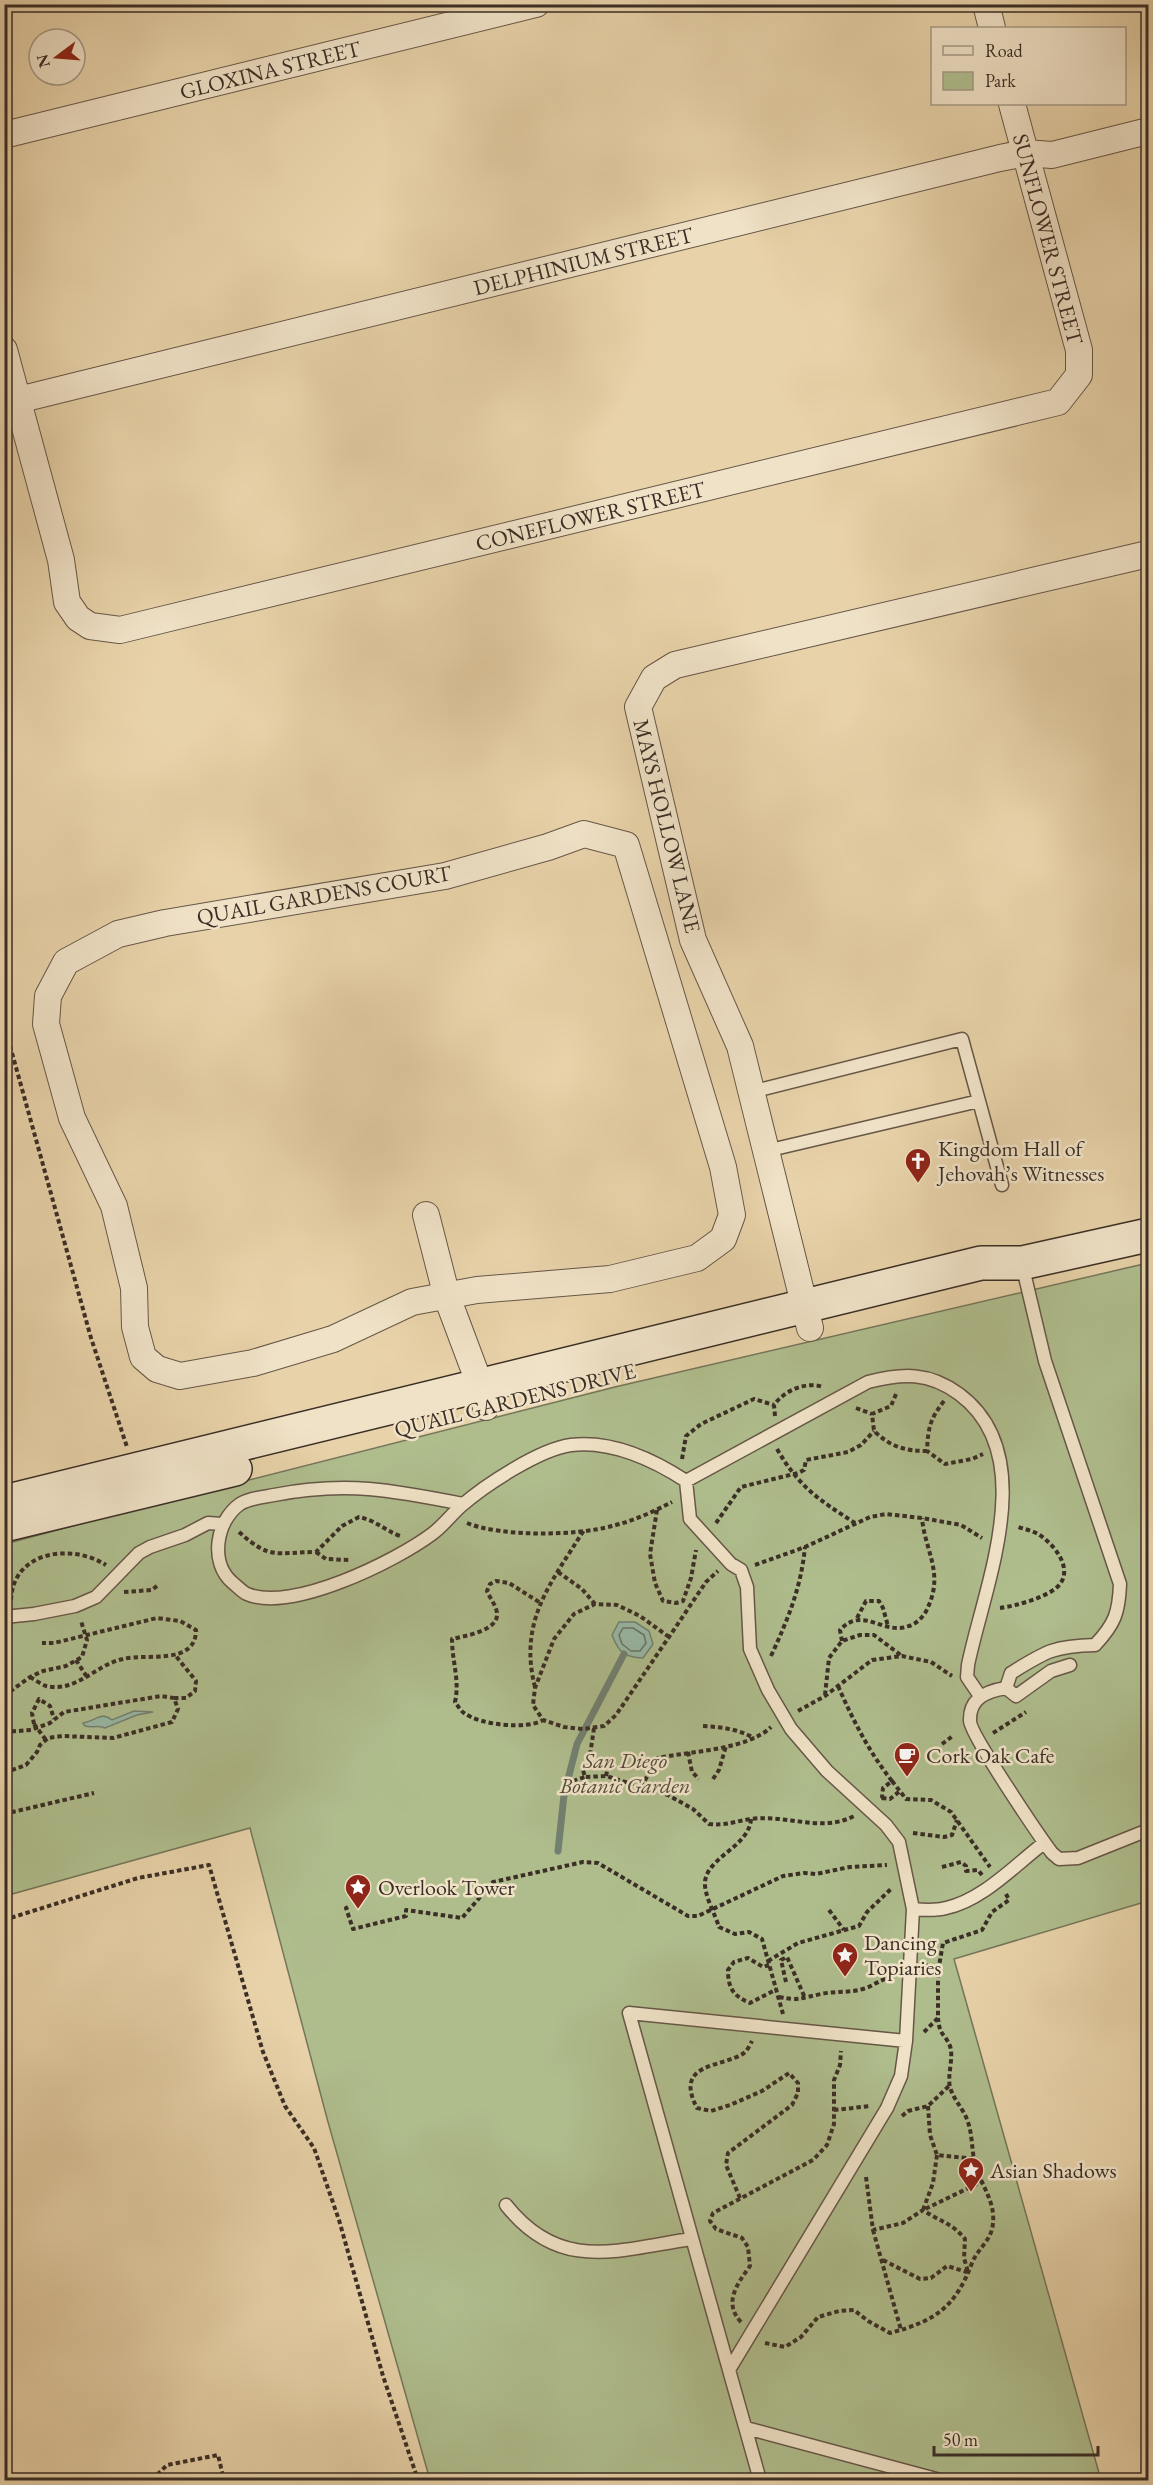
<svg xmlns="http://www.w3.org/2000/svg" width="1153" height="2485" font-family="'EB Garamond',serif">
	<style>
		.green { fill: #afbd8d; stroke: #74765a; stroke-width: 1.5 }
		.water { fill: #98b8a5; stroke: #728172; stroke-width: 1.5 }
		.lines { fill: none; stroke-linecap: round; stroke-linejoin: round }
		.shore { stroke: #697366; stroke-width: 1.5 }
		.stream { stroke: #728172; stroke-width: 7 }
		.lane-casing { stroke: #665747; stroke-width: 15 }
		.street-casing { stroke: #665747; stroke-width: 28 }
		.secondary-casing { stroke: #3a2e26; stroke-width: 36 }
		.path { stroke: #3a2e26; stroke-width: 4; stroke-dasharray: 4.5 3; stroke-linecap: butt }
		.lane { stroke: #f0e2c7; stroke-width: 12 }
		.street { stroke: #f0e2c7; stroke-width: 26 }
		.secondary { stroke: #f0e2c7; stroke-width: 33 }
		.path-bridge { stroke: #3a2e26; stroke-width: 4; stroke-dasharray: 4.5 3; stroke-linecap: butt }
		.labels { text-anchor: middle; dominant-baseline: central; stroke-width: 5; stroke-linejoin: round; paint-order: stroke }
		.street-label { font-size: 22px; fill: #3a2e26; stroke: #f0e2c7 }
		.poi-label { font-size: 22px; fill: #3a2e26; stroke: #f0e2c7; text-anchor: start }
		.park-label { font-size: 22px; font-style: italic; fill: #514b3b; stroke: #f0e2c7 }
	</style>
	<rect width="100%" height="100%" fill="#e8d2a9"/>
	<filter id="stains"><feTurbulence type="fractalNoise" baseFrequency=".00333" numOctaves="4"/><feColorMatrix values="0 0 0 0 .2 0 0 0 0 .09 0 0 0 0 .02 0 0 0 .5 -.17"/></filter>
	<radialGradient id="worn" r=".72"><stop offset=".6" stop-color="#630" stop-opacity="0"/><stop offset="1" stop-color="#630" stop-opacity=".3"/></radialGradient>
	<path class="green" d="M1148 1263V1901L954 1959 1101 2480H430L328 2122 250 1828 5 1896V1544L166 1501 615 1387Z"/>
	<path class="water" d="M619 1622H635L649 1631 653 1644 643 1658C624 1657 619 1653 612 1635Z
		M134 1711 153 1712 137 1715 105 1728C97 1725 92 1728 85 1726L83 1723C96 1721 101 1711 112 1720Z"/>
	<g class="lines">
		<path class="shore" d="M623 1628H633L644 1635 646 1643 640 1651H631L622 1644 619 1635Z"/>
		<path class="stream" d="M558 1851 564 1795 577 1744 624 1654"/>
		<g class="lane-casing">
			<path id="lane" d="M751 1092 962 1039 979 1101 766 1151
				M979 1101 1002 1185
				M1022 1264 1045 1361 1120 1584C1119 1612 1115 1624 1095 1645 1053 1646 1045 1652 1011 1673L1006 1688 1016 1696 1051 1671 1070 1665
				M686 1481 868 1382C903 1373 929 1372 959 1394 1042 1455 984 1586 968 1665L967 1677 980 1696
				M463 1504C392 1490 346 1481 274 1495 264 1497 249 1498 240 1504 216 1521 209 1563 233 1583 237 1586 242 1592 247 1594 291 1613 396 1561 432 1534 443 1526 451 1515 461 1506 485 1485 540 1449 571 1445 611 1440 654 1460 686 1481L690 1519 731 1564 741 1570 747 1587 750 1649 768 1690 791 1729 827 1771 886 1825 899 1842 913 1909 906 2041 901 2076 887 2108 729 2370 629 2013 906 2041
				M4 1617 34 1614 75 1606 96 1597 139 1553 150 1547 185 1535 208 1523 222 1524
				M1006 1688C987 1691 969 1698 970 1721 970 1734 1040 1837 1052 1853L1059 1859 1078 1858 1148 1830
				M913 1909C923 1910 935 1911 946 1908 983 1900 1015 1865 1044 1843
				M506 2205C560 2273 617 2250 691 2239
				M729 2370 760 2480
				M746 2428 940 2480"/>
		</g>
		<g class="street-casing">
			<g id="street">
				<path d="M986 4 992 28"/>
				<path id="s1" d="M4 135 536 4"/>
				<path id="s2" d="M4 350 61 560 67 602 78 618 90 626 120 630 1058 402 1079 375V350L1012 104"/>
				<path id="s3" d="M18 400 1000 158 1025 153 1052 155 1148 131"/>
				<path d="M584 834 626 845 723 1167 732 1215 723 1239 697 1258 610 1279 477 1290 412 1302 333 1339 253 1363 180 1376 157 1369 143 1357 135 1327 134 1288 114 1206 72 1118 46 1024 48 996 66 962 118 934 165 923 445 876 548 847Z"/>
				<path d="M426 1215 447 1297 480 1385 486 1407"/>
				<path d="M810 1328 740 1046 693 940 638 707 654 678 675 665 1148 554"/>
			</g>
		</g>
		<g class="secondary-casing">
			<path id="secondary" d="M4 1502 981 1263H1022L1148 1235
				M4 1525 235 1469"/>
		</g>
		<path class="path" d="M4 1024 91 1338 127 1447
			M896 1394 891 1406 872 1414 874 1431C891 1447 905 1451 927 1451
			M944 1401C930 1419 928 1428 927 1451L945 1464 972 1459 983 1454
			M856 1408 872 1414
			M775 1416 774 1405C784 1391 805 1381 823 1387
			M777 1449C799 1487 819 1500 855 1523
			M682 1459 686 1436 701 1424 754 1399 774 1405
			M657 1510 650 1554 655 1583 663 1601 676 1603 683 1601 691 1578 696 1550
			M467 1523C501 1537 576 1536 612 1526 633 1521 653 1512 672 1502
			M716 1523 741 1487 798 1473 804 1470 806 1460 848 1452 861 1445 874 1431
			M239 1532C271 1561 277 1552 316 1552L342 1526 359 1517C377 1521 384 1530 400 1536
			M316 1552 326 1559 349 1560
			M755 1565 805 1547 870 1517 886 1514 922 1518 961 1525 982 1538
			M558 1572 582 1589 595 1604
			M124 1592 152 1590 158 1585
			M11 1600C13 1551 71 1543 106 1565
			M539 1602 509 1583 496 1581 490 1584 487 1591C490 1598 497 1607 497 1614 498 1631 464 1636 452 1639 452 1661 460 1681 455 1702 458 1706 461 1711 464 1713 480 1725 527 1730 543 1720
			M1000 1608C1015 1606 1050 1597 1060 1584 1073 1567 1053 1543 1038 1534 1031 1530 1023 1529 1016 1526
			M857 1618 866 1601H879L883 1608 888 1626
			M669 1637 640 1616 617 1605 595 1604 574 1614 554 1639 535 1688 533 1705 543 1720 564 1727 583 1729 604 1726 616 1715 669 1637 706 1582 718 1571
			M842 1641 840 1630C863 1605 883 1636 909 1626 918 1623 925 1615 928 1607 944 1573 925 1551 922 1518
			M4 1651 5 1633
			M771 1656C788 1619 801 1588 805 1547
			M76 1660 87 1677
			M30 1677C35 1680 41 1684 46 1686 76 1693 97 1664 123 1659 146 1653 196 1666 196 1630L180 1621 157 1618 54 1643H42
			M838 1686C853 1720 869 1752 892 1781L883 1788 882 1798 879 1799
			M535 1687C518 1621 551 1583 584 1530
			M825 1695 829 1658 842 1641 860 1635H874L902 1656
			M4 1696 30 1677 43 1671 66 1666 82 1657 87 1640 81 1621
			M174 1698H186L195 1691 196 1681 175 1655
			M798 1711 825 1696 872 1660 902 1656 931 1662 952 1676
			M34 1724 32 1713 39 1699 50 1706 54 1719
			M703 1726C721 1727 738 1729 754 1738
			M594 1728 589 1762 583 1770 585 1777 606 1776 668 1795 693 1809 709 1824C725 1826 736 1821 751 1819 785 1814 822 1833 854 1816
			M4 1732 31 1730 50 1723 64 1712 161 1696 174 1698 178 1709 172 1722 113 1738 62 1736 48 1738 40 1745 37 1752 26 1765 4 1773
			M993 1733 1026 1712
			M942 1744 954 1735
			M688 1752 692 1772 699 1779
			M606 1776 608 1766
			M713 1779 719 1770 726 1746
			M573 1781 585 1777
			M892 1781 906 1799 931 1800 951 1812 990 1867
			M641 1787 658 1758C691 1751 747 1750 771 1727
			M882 1798 890 1799 900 1791
			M4 1814 94 1793
			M751 1819C749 1847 707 1857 705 1882 704 1895 715 1914 719 1927L735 1934 749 1932 762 1939 783 2014
			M913 1833 944 1837 952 1835 957 1820
			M942 1867 961 1862 966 1866V1871L978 1870 982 1875
			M348 1907 346 1908 353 1929 406 1916V1910L462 1918 493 1882 583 1862 598 1863 688 1916H698L783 1876 804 1873 816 1874 850 1867 887 1865
			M829 1910 844 1930
			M4 1920 138 1878 209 1865 263 2052 285 2106 314 2148 339 2220 383 2376 418 2480
			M768 1961 798 1943 859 1926 867 1912 892 1888
			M769 1965 763 1967 748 1958 734 1962 728 1970C728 1988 733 1996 750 2003L777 1989
			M926 1965 938 1972
			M786 1982 781 1960 787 1957 805 1998
			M779 1997C800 2001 801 1998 821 1994 835 1991 849 1993 863 1989 874 1986 881 1978 894 1977
			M924 2032 938 2018V1972L943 1943 982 1930 992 1912 1009 1900 1006 1894
			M928 2106 930 2135 937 2155 975 2159
			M834 2110 871 2106
			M902 2116 908 2111 928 2106 950 2085
			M937 2155 933 2183 923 2210 983 2181
			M866 2177 873 2230 903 2223 923 2210C940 2222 951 2222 965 2239L964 2258 968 2272
			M740 2198 726 2165 728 2153 792 2105 798 2093V2083L789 2073 762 2091 730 2105 711 2111 697 2108C673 2062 722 2068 744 2053 747 2051 750 2045 752 2041
			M873 2230 901 2330
			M883 2260 920 2279 931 2278 947 2266 967 2272
			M741 2322C723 2303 737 2284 750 2266L748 2247 742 2238 716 2229 710 2221 713 2213 813 2160 827 2145 834 2124V2080L840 2065 841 2051
			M765 2343 785 2347 801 2337 818 2317 839 2311 854 2310 868 2321 890 2333C935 2321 955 2308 972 2263 977 2250 989 2242 992 2229 998 2204 981 2186 975 2164 971 2148 973 2130 965 2115 960 2105 953 2098 950 2087 947 2075 954 2058 950 2046 944 2032 940 2037 938 2018
			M4 2459 14 2480
			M152 2480 167 2465 218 2455 224 2480"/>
		<use href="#lane" class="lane"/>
		<use href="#street" class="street"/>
		<use href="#secondary" class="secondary"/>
		<path class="path-bridge" d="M34 1724 46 1740"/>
	</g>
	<defs>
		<g id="church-pin" transform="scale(1.35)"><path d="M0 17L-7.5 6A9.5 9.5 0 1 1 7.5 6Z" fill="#8f2418" stroke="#f0e2c7"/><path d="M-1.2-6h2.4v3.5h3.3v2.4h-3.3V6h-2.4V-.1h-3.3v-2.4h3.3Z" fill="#fff"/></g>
		<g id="cafe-pin" transform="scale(1.35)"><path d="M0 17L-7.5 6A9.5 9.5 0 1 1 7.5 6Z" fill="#8f2418" stroke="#f0e2c7"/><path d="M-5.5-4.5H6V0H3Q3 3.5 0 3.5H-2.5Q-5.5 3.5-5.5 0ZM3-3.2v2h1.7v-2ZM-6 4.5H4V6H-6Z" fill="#fff"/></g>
		<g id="sight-pin" transform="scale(1.35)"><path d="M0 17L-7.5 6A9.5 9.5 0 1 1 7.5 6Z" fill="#8f2418" stroke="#f0e2c7"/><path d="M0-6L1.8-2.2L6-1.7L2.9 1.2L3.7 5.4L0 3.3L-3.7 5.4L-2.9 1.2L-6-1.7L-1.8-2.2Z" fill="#fff"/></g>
	</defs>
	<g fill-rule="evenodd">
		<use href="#church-pin" x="918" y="1161"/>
		<use href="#cafe-pin" x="907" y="1755"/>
		<use href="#sight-pin" x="358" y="1887"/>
		<use href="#sight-pin" x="845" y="1955"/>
		<use href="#sight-pin" x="971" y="2170"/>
	</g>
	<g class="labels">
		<g class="street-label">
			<text stroke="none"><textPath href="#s1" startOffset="274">GLOXINA STREET</textPath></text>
			<text transform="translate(1048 239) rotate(75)">SUNFLOWER STREET</text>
			<text stroke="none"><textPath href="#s3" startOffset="582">DELPHINIUM STREET</textPath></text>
			<text stroke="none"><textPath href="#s2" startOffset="808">CONEFLOWER STREET</textPath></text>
			<text transform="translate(667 826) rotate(76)">MAYS HOLLOW LANE</text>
			<text transform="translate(324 895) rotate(-10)">QUAIL GARDENS COURT</text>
			<text transform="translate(515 1400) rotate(-14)">QUAIL GARDENS DRIVE</text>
		</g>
		<g class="poi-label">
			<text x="938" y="1148">Kingdom Hall of<tspan x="938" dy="25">Jehovah’s Witnesses</tspan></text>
			<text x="926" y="1755">Cork Oak Cafe</text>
			<text x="378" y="1887">Overlook Tower</text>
			<text x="864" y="1942">Dancing<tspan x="864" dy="25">Topiaries</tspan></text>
			<text x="990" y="2170">Asian Shadows</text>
		</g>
		<g class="park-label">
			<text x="625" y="1760">San Diego<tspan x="625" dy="25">Botanic Garden</tspan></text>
		</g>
	</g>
	<rect width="1153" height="2485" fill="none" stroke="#e8d2a9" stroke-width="24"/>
	<rect x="6" y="6" width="1141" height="2473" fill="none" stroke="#3a2e26" stroke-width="3"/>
	<rect x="12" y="12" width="1129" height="2461" fill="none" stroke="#3a2e26" stroke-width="1.5"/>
	<rect x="931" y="27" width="195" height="78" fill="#f0e2c7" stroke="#a79a87" stroke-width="1.5"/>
	<rect x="943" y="46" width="30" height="9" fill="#f0e2c7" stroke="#a79a87" stroke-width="1.5"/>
	<text x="985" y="57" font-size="18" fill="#3a2e26">Road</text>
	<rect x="943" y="72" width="30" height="18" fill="#afbd8d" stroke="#a79a87" stroke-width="1.5"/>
	<text x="985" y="87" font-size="18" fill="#3a2e26">Park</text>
	<g transform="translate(57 57) rotate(254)"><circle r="28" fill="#f0e2c7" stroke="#a79a87" stroke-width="1.5"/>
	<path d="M0-4.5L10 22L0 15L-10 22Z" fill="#8f2418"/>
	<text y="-9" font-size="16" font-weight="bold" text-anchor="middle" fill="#3a2e26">N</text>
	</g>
	<path d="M934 2446v9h164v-9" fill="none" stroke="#3a2e26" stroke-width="3"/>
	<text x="943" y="2446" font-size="18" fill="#3a2e26" stroke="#f0e2c7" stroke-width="4.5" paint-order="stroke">50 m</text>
	<rect width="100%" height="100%" filter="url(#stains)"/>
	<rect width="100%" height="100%" fill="url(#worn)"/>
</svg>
